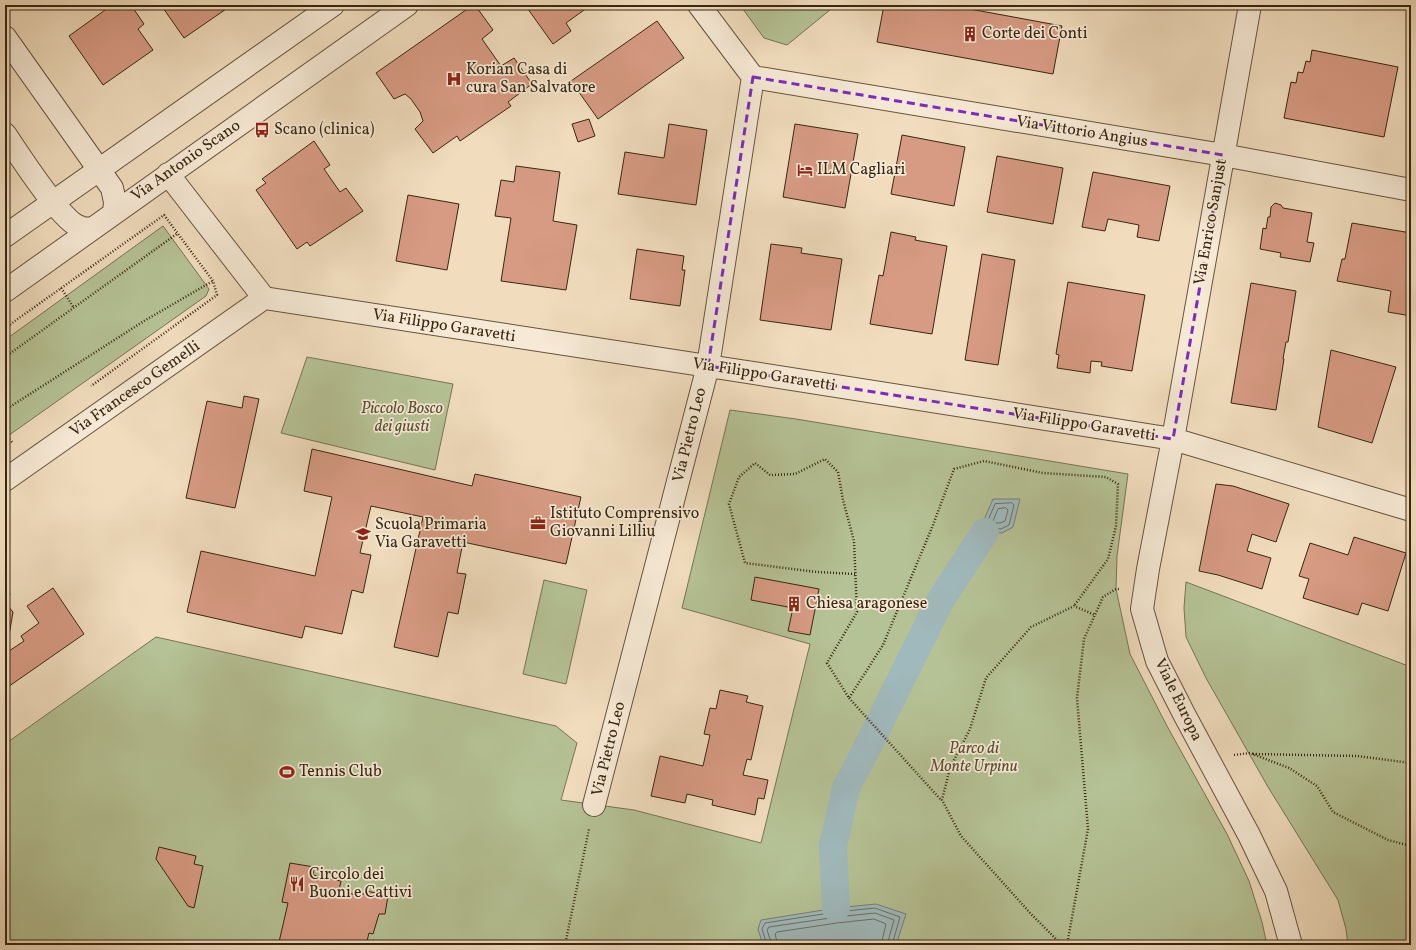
<svg xmlns="http://www.w3.org/2000/svg" width="1416" height="950" font-family="Vollkorn,serif">
	<style>
		.green { fill: #b5c295; stroke: #767453 }
		.water { fill: #a0b9bc; stroke: #767f78 }
		.lines { fill: none; stroke-linecap: round; stroke-linejoin: round }
		.shore { stroke: #6c7066; stroke-width: 1 }
		.canal { stroke: #a0b9bc; stroke-width: 28 }
		.building { fill: #d79b84; stroke: #382711 }
		.minor-casing { stroke: #66543c; stroke-width: 24 }
		.path { stroke: #382711; stroke-width: 2.5; stroke-dasharray: 1 2; stroke-linecap: butt }
		.minor { stroke: #f6e9d5; stroke-width: 22 }
		.marked { fill: none; stroke: #7b2cbf; stroke-width: 3; stroke-dasharray: 8 5; stroke-linejoin: round }
		.labels { text-anchor: middle; dominant-baseline: central; stroke-width: 3.5; stroke-linejoin: round; paint-order: stroke }
		.poi-label { font-size: 16px; fill: #382711; stroke: #f6e9d5; text-anchor: start }
		.street-label { font-size: 16px; fill: #382711; stroke: #f6e9d5 }
		.park-label { font-size: 16px; font-style: italic; fill: #574e32; stroke: #f6e9d5 }
	</style>
	<rect width="100%" height="100%" fill="#f1ddbe"/>
	<filter id="stains"><feTurbulence type="fractalNoise" baseFrequency=".005" numOctaves="4"/><feColorMatrix values="0 0 0 0 .2 0 0 0 0 .09 0 0 0 0 .02 0 0 0 .5 -.17"/></filter>
	<radialGradient id="worn" r=".72"><stop offset=".6" stop-color="#630" stop-opacity="0"/><stop offset="1" stop-color="#630" stop-opacity=".3"/></radialGradient>
	<path class="green" d="M740 5H836L787 45 764 38Z
		M163 226 209 289 206 296 5 438V340Z
		M307 357 453 384 435 470 281 433Z
		M730 410 796 419 1128 474 1117 556 1116 589 1130 654 1167 726 1227 834 1249 881 1262 922 1267 945H5V744L156 637 556 726 577 743 561 800 634 810 761 843 810 644 682 608Z
		M544 580 587 590 566 684 523 674Z
		M1186 582 1411 667V945H1348L1346 929 1338 900 1268 787 1206 678 1186 637 1184 608Z"/>
	<path class="water" d="M993 499H1020L1013 527 1002 533 979 531Z
		M876 904 906 914 896 945H763L758 929 761 920 836 908Z"/>
	<g class="lines">
		<path class="shore" d="M1012 503 1014 505 1009 525 1001 529 986 527V525L995 504Z
			M1006 508 1008 510 1005 521 1000 523H994L993 521 998 509Z
			M767 945 762 929 765 923 836 912 875 908 900 917 892 945
			M772 945 767 930 769 927 837 917 875 913 894 920 887 945
			M778 945 775 934 777 932 837 923 874 919 886 924 881 945"/>
		<path class="canal" d="M836 908 833 846 846 788 867 748 940 601 985 532"/>
	</g>
	<path class="building" d="M112 5H131L144 24 138 29 153 50 103 85 69 36Z
		M161 5H232L184 38Z
		M473 5H475L493 30 482 39 501 66 514 58 532 84 508 102 511 106 460 141 457 136 433 153 415 129 423 121 420 112 411 99 405 94 394 99 376 73Z
		M525 5H591L566 23 571 31 553 44Z
		M884 5H971L970 9 1062 26 1053 74 877 42Z
		M657 21 684 58 598 119 571 81Z
		M1312 50 1398 67 1384 137 1284 118 1291 82 1296 83 1298 72 1303 73 1306 61 1310 62Z
		M589 119 595 136 578 142 572 124Z
		M669 124 707 130 696 205 618 194 625 152 664 158Z
		M795 124 858 134 845 208 783 197Z
		M902 135 965 147 954 206 891 194Z
		M314 141 330 165 324 169 340 192 346 188 363 211 310 246 307 242 297 249 256 190 266 183 262 179Z
		M997 156 1063 168 1053 224 987 212Z
		M516 166 560 172 553 221 577 225 566 290 501 281 511 218 495 216 501 180 514 182Z
		M1093 172 1170 186 1159 241 1137 237 1139 225 1108 219 1105 231 1082 227Z
		M408 195 459 204 447 270 396 261Z
		M1275 203 1281 205 1283 208 1312 213 1307 242 1314 243 1310 262 1280 257 1281 253 1260 249 1263 228 1266 229 1268 217H1270L1271 207Z
		M1352 223 1411 233V316L1388 312 1391 291 1337 281 1342 259H1345Z
		M891 232 916 237 915 240 947 246 932 334 870 324 879 275 883 276Z
		M771 244 802 248 801 253 842 259 831 330 760 320Z
		M637 249 684 256 682 270H685L680 306 630 299Z
		M982 254 1015 260 998 365 965 360Z
		M1068 282 1145 295 1132 371 1101 366 1102 362 1091 361 1090 373 1057 368 1059 355 1056 354Z
		M1251 283 1296 291 1288 342H1286L1283 359H1284L1276 410 1231 403Z
		M1331 350 1396 367 1372 443 1318 427Z
		M244 396 259 399 235 508 186 498 207 401 242 408Z
		M312 449 472 486 475 474 581 497 566 564 463 542 457 573 466 574 458 614 448 612 438 657 394 647 423 517 371 506 360 553 371 555 363 593 352 590 342 634 305 626 302 638 187 612 201 551 315 576 332 497 304 491Z
		M1216 484 1233 486 1289 504 1276 542 1252 534 1247 551 1271 558 1262 589 1218 575 1199 571Z
		M1354 537 1406 553 1388 611 1362 603 1358 615 1303 598 1309 579 1299 576 1310 543 1348 555Z
		M755 577 819 589 810 635 788 631 793 608 751 600Z
		M5 587 10 594 6 604 13 612 6 653 5 678Z
		M53 588 84 634 5 689 6 653 24 641 21 636 39 623 27 606Z
		M720 690 748 696 746 702 763 706 751 760 747 759 743 775 768 780 764 799 758 798 755 815 712 805 713 800 687 794 685 803 651 796 660 756 703 766 710 735 704 734 710 708 716 709Z
		M159 847 196 856 194 864 203 866 194 908 188 906 156 859Z
		M290 863 314 867 313 875 341 881 339 890 341 892 349 895V893L359 896 360 894H367V891L388 896 385 914H379L373 934 369 933 366 945H272L273 940 279 942 288 903 282 902Z"/>
	<g class="lines">
		<g class="minor-casing">
			<path id="minor" d="M1250 5 1173 439 1148 569 1142 609 1157 661 1184 714 1249 835 1276 891 1291 945
				M5 37 112 188 115 202 114 213
				M753 77 1223 155 1411 190
				M5 134C18 153 61 221 80 227 84 229 88 228 92 229
				M168 174 264 298 734 370 1173 439 1411 510
				M5 236 333 5
				M5 291 407 5
				M5 480 264 298
				M594 805 708 366 753 77 699 5"/>
		</g>
		<path class="path" d="M1126 8V5
			M61 288 74 308
			M5 328 164 215 213 281 217 295 91 386
			M5 357 178 233
			M5 410 144 321 213 281
			M5 435 13 443
			M855 574 817 572 745 563 729 504 739 477 755 463 770 475 795 474 825 459 838 472 843 500 854 541 857 612 827 663 849 698 883 645 933 525 954 469 984 461 1043 473 1106 477 1118 484 1116 526 1108 559 1074 606
			M849 698 941 800
			M1253 754 1357 756 1411 763
			M1234 755 1250 753 1289 768 1317 786 1333 812 1388 840 1411 846
			M565 945 589 829
			M1062 945 1031 914 961 836 942 800 950 768 970 729 986 678 1031 627 1074 606 1095 615
			M1067 945 1088 829 1077 698 1084 639 1103 597 1116 589H1120"/>
		<use href="#minor" class="minor"/>
	</g>
	<path class="marked" d="M753 77 1223 155 1173 439 708 366Z"/>
	<defs>
		<g id="building-bare" transform="scale(1.2)"><path d="M-4-6H4V6H1V3H-1V6H-4ZM-2.5-4.3h1.7v1.8h-1.7ZM.8-4.3h1.7v1.8H.8ZM-2.5-1h1.7V.8h-1.7ZM.8-1h1.7V.8H.8Z" fill="#8f2418" stroke="#f6e9d5" stroke-width="2.5" paint-order="stroke"/></g>
		<g id="hospital-bare" transform="scale(1.2)"><path d="M-5-5h3v3.5h4V-5h3V5h-3V1.5h-4V5h-3Z" fill="#8f2418" stroke="#f6e9d5" stroke-width="2.5" paint-order="stroke"/></g>
		<g id="bus-bare" transform="scale(1.2)"><path d="M-5-6H5V4H4V6H2V4H-2V6H-4V4H-5ZM-3.5-4V0h7V-4ZM-3.5 1.2v1.5H-2V1.2ZM2 1.2v1.5H3.5V1.2Z" fill="#8f2418" stroke="#f6e9d5" stroke-width="2.5" paint-order="stroke"/></g>
		<g id="hotel-bare" transform="scale(1.2)"><path d="M-6-4.5h1.5V1H6V5H4.5V3h-9V5H-6ZM-4 0a1.8 1.8 0 1 1 3.6 0ZM.5 0V-2.5h3Q6-2.5 6 0Z" fill="#8f2418" stroke="#f6e9d5" stroke-width="2.5" paint-order="stroke"/></g>
		<g id="office-bare" transform="scale(1.2)"><path d="M-6-3h4V-5.5h4V-3h4V5H-6ZM-1-4.5V-3h2v-1.5ZM-6 0V1H6V0Z" fill="#8f2418" stroke="#f6e9d5" stroke-width="2.5" paint-order="stroke"/></g>
		<g id="school-bare" transform="scale(1.2)"><path d="M0-5L7-2L0 1L-7-2ZM-4 1L0 2.5L4 1V4Q0 6-4 4Z" fill="#8f2418" stroke="#f6e9d5" stroke-width="2.5" paint-order="stroke"/></g>
		<g id="stadium-bare" transform="scale(1.2)"><path d="M0-5a6.5 5 0 1 0 0 10a6.5 5 0 1 0 0-10ZM-3.5-1.8h7v3.6h-7Z" fill="#8f2418" stroke="#f6e9d5" stroke-width="2.5" paint-order="stroke"/></g>
		<g id="restaurant-bare" transform="scale(1.2)"><path d="M-5-6h1v4h1v-4h1v4h1v-4h1v5L-1.5 .5V6h-2V.5L-5-1ZM5-6V6H3V1.5H1.5Q1.5-4 5-6Z" fill="#8f2418" stroke="#f6e9d5" stroke-width="2.5" paint-order="stroke"/></g>
	</defs>
	<g fill-rule="evenodd">
		<use href="#building-bare" x="970" y="34"/>
		<use href="#hospital-bare" x="454" y="79"/>
		<use href="#bus-bare" x="262" y="130"/>
		<use href="#hotel-bare" x="805" y="170"/>
		<use href="#office-bare" x="538" y="523"/>
		<use href="#school-bare" x="363" y="534"/>
		<use href="#building-bare" x="794" y="604"/>
		<use href="#stadium-bare" x="287" y="772"/>
		<use href="#restaurant-bare" x="297" y="884"/>
	</g>
	<g class="labels">
		<g class="poi-label">
			<text x="982" y="34">Corte dei Conti</text>
			<text x="466" y="70">Korian Casa di<tspan x="466" dy="18">cura San Salvatore</tspan></text>
			<text x="274" y="130">Scano (clinica)</text>
			<text x="817" y="170">ILM Cagliari</text>
			<text x="550" y="514">Istituto Comprensivo<tspan x="550" dy="18">Giovanni Lilliu</tspan></text>
			<text x="375" y="525">Scuola Primaria<tspan x="375" dy="18">Via Garavetti</tspan></text>
			<text x="806" y="604">Chiesa aragonese</text>
			<text x="299" y="772">Tennis Club</text>
			<text x="309" y="875">Circolo dei<tspan x="309" dy="18">Buoni e Cattivi</tspan></text>
		</g>
		<g class="street-label">
			<text transform="translate(1082 132) rotate(9)">Via Vittorio Angius</text>
			<text transform="translate(186 161) rotate(-35)">Via Antonio Scano</text>
			<text transform="translate(1211 222) rotate(-80)">Via Enrico Sanjust</text>
			<text transform="translate(444 326) rotate(9)">Via Filippo Garavetti</text>
			<text transform="translate(764 375) rotate(9)">Via Filippo Garavetti</text>
			<text transform="translate(135 389) rotate(-35)">Via Francesco Gemelli</text>
			<text transform="translate(1084 425) rotate(9)">Via Filippo Garavetti</text>
			<text transform="translate(690 435) rotate(-76)">Via Pietro Leo</text>
			<text transform="translate(1178 700) rotate(64)">Viale Europa</text>
			<text transform="translate(609 749) rotate(-76)">Via Pietro Leo</text>
		</g>
		<g class="park-label">
			<text x="402" y="409">Piccolo Bosco<tspan x="402" dy="18">dei giusti</tspan></text>
			<text x="974" y="749">Parco di<tspan x="974" dy="18">Monte Urpinu</tspan></text>
		</g>
	</g>
	<rect width="1416" height="950" fill="none" stroke="#f1ddbe" stroke-width="20"/>
	<rect x="6" y="6" width="1404" height="938" fill="none" stroke="#382711" stroke-width="2"/>
	<rect x="10" y="10" width="1396" height="930" fill="none" stroke="#382711"/>
	<rect width="100%" height="100%" filter="url(#stains)"/>
	<rect width="100%" height="100%" fill="url(#worn)"/>
</svg>
